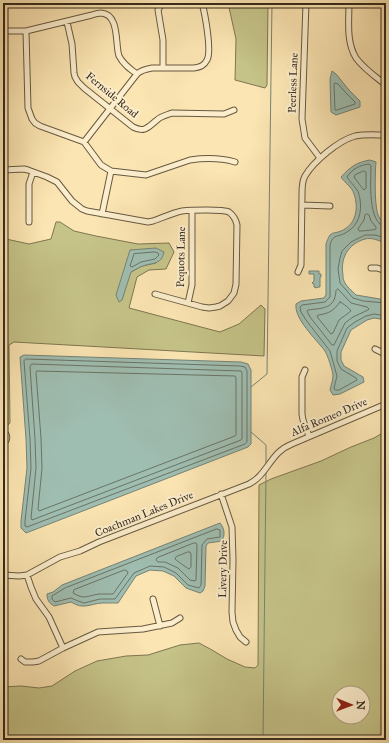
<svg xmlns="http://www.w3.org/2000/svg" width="389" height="743" font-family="'IM FELL Great Primer',serif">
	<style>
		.green { fill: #c5c388; stroke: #7e7652; fill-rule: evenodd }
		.water { fill: #9fbeb2; stroke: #758376 }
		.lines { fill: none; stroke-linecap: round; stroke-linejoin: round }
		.shore { stroke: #6a7466; stroke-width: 1 }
		.stream { stroke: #758376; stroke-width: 1 }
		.minor-casing { stroke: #675941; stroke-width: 7 }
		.minor { stroke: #fceecd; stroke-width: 5 }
		.labels { text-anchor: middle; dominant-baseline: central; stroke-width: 4; stroke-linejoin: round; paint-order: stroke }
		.street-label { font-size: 11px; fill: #362a1b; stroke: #fceecd }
	</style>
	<rect width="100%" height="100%" fill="#fbe5b2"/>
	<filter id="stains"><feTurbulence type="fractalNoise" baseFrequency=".005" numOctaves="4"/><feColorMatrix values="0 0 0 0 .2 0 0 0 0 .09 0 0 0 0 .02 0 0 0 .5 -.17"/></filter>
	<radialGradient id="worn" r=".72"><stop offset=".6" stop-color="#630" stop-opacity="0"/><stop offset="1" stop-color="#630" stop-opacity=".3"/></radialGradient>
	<path class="green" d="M228 3H268L267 85 265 88 235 80 236 39Z
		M3 176H4L6 239 29 244 51 239 56 222H60L74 231 96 236 138 244 169 243 174 252 166 269 149 270 137 277 129 308 220 332 239 324 261 305 265 309 264 356 14 342 9 345 10 423 8 425 3 414ZM156 248V263L142 266 131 272Z
		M386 431V740H3V687L21 686 39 688 52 686 75 671 97 661 126 656 148 655 180 645 199 643 212 650 227 659 245 667 255 668 258 665 259 485 271 479 321 461 351 447 374 438ZM339 693H363V717H339Z"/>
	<path class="water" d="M332 71 336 74 349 90 360 101V107L336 115 331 112 330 79Z
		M370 160 376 162C375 173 374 208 379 217 380 220 384 222 386 224V243C379 241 372 237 365 239 348 244 340 258 343 275 343 277 343 279 344 281 346 286 352 291 356 295L386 300V320L374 318 367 320 351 330 341 352V360L344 366 363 377 364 382 340 394 333 395 330 390C331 385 333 380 333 375 332 369 328 356 325 351 316 339 294 319 296 304L301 301 324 298 326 295V244C327 241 328 238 330 235 333 232 337 233 341 231 356 225 359 208 354 194 352 187 345 183 341 177 350 167 357 162 370 160Z
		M156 248 164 252C161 265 154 262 143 266 139 267 135 270 131 272L122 300 119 302 116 295 130 250Z
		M309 271H319V274H321V277H320V287H318L317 288 314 287V284L312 283 314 281V274H309Z
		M24 355 241 362 248 364 251 370V444L248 447 26 533 21 528V521L27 468 26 439 20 357Z
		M220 523C225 529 225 535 222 541L208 543 206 546 205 586 203 591 200 593 186 588 174 576 163 571 150 570 136 576 118 603C112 603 107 603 102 603 89 604 84 610 71 602L54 606C49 603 47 600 47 594L53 592 62 585Z"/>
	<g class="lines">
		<path class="shore" d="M335 83 338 84 346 93 355 102V104L337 110H335L334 85Z
			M364 171 366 172V188L364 190 363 189 354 177 355 175Z
			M367 214 369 215 371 221 376 227V229C374 230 363 231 359 231L358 229 364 220 365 215Z
			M386 227C367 224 371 180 371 166L369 164C360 165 352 169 347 177 350 182 354 185 357 190 359 192 359 196 360 199 362 212 359 225 347 232 338 238 333 233 330 245V297L325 302 302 305 300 307 301 312 306 320 330 351 337 376 334 388 335 390H339L357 380 356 378 341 369 337 361V351L347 328 355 322 366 316 374 314 386 316
			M386 238 375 235H365L351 242 342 251 340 258 338 269 340 283 353 298 363 301 386 303
			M155 252 158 253 159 255 155 259 141 262 132 267 130 266 134 254Z
			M338 289 351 303 367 307 369 309 368 310 353 317 345 323 334 345H332L310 317 307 311 308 310C323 308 335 309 336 291Z
			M340 302C343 303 350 309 351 311L339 320 333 333 331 334 318 318 317 316 319 315C330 313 333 311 340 302Z
			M26 359 240 366 245 367 247 371V442L245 444 27 527 25 526V521L31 468 30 439 24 361Z
			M32 364 241 371 242 373V439L241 440 32 520 31 518 36 468 35 439 30 367Z
			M37 371 235 376 236 378V435L235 436 39 511 38 509 42 468 41 438 36 373Z
			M217 529 220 530V537L207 539 202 545 201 585 199 588 188 585 176 573 164 567 150 566 134 573 115 599H100L84 603 78 601 71 598 55 602 52 599V596L65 588Z
			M194 543H196L197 545 196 580 195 581 190 580 178 568 165 562H158L156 560 157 558Z
			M188 552H190L191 554V567L189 569C187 568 176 560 175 559L176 557Z
			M125 570 127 571 128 573 113 594C108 594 103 594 99 594 86 596 85 600 73 593L74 590Z"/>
		<path class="stream" d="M251 387 267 374 272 3
			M251 432 266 445V463
			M263 740 266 472"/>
		<g class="minor-casing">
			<path id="minor" d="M162 3 158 10 163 40V67
				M306 3 302 119 305 138 320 158
				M349 3C349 21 346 42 356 58 364 69 376 77 386 85
				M67 22 72 44 74 73 75 77 78 82 84 88 133 127C145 133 148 127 157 120 161 116 167 115 172 113L224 114 234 110
				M3 31H26L92 15C95 14 98 13 101 13 120 14 115 45 119 56 123 64 130 69 137 74
				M26 31 28 108 32 119 35 123 40 126 84 142 101 165 111 171 146 175 190 160C204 158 221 158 235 162
				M84 142 137 74C141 70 146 69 152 68H194C200 67 204 66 207 60 212 51 205 14 202 3
				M3 170 24 169 28 170 47 177 57 182 72 201 82 209 87 211 148 222 153 221C162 218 172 213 182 211 190 210 223 209 229 212 233 215 236 220 237 225L236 284 234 293 228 301 220 306 216 307 209 308 202 307 155 294
				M302 205 330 206
				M102 214 111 171
				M29 222V184L33 172
				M371 268H377L386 271
				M298 272 301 265 302 194C302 188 302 181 305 176 314 161 338 141 355 136 365 134 376 135 386 135
				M188 303 192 285V211
				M375 349 383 353H386
				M305 370 302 377V414L303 420 309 436
				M3 431C8 435 8 440 3 444
				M221 494 232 527 233 560 232 612 233 622 236 630 240 637 246 642
				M3 575 19 576 27 575 60 557 80 551 99 542 249 484C263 477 268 463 278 453 282 449 287 446 292 444L386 404
				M27 575 31 587 36 599 49 617 63 648
				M153 599 160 626
				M21 659 25 662H33L39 661 63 648 98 632 143 629 172 623 180 618"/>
		</g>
		<use href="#minor" class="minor"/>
	</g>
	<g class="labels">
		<g class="street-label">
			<text transform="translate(293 83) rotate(-88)">Peerless Lane</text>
			<text transform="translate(112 95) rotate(40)">Fernside Road</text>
			<text transform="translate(181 257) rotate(-89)">Pequots Lane</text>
			<text transform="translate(329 417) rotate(-23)">Alfa Romeo Drive</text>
			<text transform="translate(144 514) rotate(-22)">Coachman Lakes Drive</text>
			<text transform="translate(223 569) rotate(-89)">Livery Drive</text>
		</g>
	</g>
	<rect width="389" height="743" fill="none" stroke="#fbe5b2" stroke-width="16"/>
	<rect x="4" y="4" width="381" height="735" fill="none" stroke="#362a1b" stroke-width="2"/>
	<rect x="8" y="8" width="373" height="727" fill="none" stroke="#362a1b"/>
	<g transform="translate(351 705) rotate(91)"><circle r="19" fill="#fceecd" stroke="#ada086"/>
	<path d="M0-3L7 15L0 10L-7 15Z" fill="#8f2418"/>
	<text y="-6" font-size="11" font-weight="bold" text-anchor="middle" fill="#362a1b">N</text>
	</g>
	<rect width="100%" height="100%" filter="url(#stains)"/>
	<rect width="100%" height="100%" fill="url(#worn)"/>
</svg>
